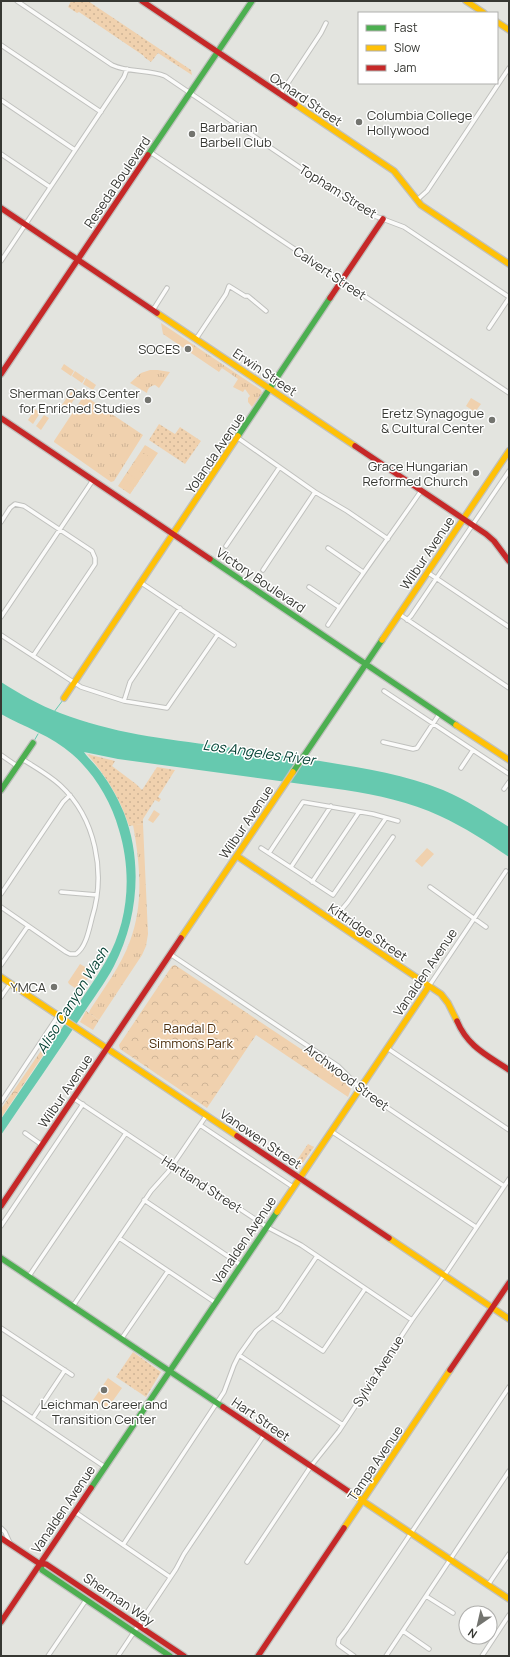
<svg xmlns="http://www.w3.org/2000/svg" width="510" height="1657" font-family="Manrope,sans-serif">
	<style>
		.grass { fill: url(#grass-tufts) }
		.park { fill: url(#park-crowns) }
		.garden { fill: url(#garden-dots) }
		.pitch { fill: #f0d1ae }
		.water { fill: #66c9af }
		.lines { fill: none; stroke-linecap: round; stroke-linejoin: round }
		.stream { stroke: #66c9af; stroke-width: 1 }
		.street-casing { stroke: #c0c1be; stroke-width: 5.5 }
		.fast-casing { stroke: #c0c1be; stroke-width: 8 }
		.slow-casing { stroke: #c0c1be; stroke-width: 8 }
		.jam-casing { stroke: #c0c1be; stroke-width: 8 }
		.street { stroke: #fbfbfa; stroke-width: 3.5 }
		.fast { stroke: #4caf50; stroke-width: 5.5 }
		.slow { stroke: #ffc107; stroke-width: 5.5 }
		.jam { stroke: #c62828; stroke-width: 5.5 }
		.poi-dot { fill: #73746f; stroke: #fff; stroke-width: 1.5 }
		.labels { text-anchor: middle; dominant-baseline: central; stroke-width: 3; stroke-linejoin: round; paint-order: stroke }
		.street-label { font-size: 13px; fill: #373833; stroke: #fff }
		.poi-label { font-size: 13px; fill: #373833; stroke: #fff; text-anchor: end }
		.park-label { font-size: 13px; fill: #4b2e0c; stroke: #fff }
		.water-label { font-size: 14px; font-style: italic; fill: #044133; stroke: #fff }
	</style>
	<defs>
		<pattern id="grass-tufts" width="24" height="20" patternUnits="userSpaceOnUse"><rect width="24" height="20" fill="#f0d1ae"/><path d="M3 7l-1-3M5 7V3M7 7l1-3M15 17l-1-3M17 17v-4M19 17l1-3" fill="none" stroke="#ceb496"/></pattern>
		<pattern id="park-crowns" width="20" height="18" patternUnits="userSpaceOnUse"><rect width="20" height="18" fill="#f0d1ae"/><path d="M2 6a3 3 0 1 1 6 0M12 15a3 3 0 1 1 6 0" fill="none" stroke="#ceb496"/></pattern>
		<pattern id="garden-dots" width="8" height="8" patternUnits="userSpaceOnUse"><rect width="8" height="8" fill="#f0d1ae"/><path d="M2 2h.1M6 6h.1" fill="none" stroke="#ceb496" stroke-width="1.8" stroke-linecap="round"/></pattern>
	</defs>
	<rect width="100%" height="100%" fill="#e3e4df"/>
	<path class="grass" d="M161 323 261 390 262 393 252 407 248 402V398L250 396 245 389 243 392 233 387 238 379 222 368 219 372 163 334Z
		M150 370H158L170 372 159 388 155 385C150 386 148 388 147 393L130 383 141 373Z
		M85 396 143 435 114 481 111 482 54 442V441L83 397Z
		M143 824 148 934 146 946 142 955 99 1020 89 1013 90 1010C104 988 121 966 130 941 144 904 140 863 133 825Z"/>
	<path class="park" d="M145 445 158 453 130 494 118 486Z
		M175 965 334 1071 351 1089 348 1097 256 1035 207 1108 120 1049 119 1045 172 966Z
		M86 1011 99 1020 93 1030 80 1022Z
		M58 1026 62 1027 1 1118V1109Z"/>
	<path class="garden" d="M71 1H88L191 70 192 75 158 53 151 62 144 57V56L79 12 77 13 68 7Z
		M159 424 175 434 180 427 201 441 185 464 149 440Z
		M87 754 115 761 112 766 136 784 142 790 157 767 175 770 158 797 161 799 159 802 155 800 143 819V824L129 826C120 798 106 776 87 754Z
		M271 1142 297 1160 308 1144 314 1147 299 1168 267 1147Z
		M133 1352 161 1372 146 1397 116 1377Z"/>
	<path class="pitch" d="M64 364 74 371 71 376 61 369Z
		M75 371 85 378 82 383 72 376Z
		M86 378 96 385 93 390 83 384Z
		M74 388 79 392 67 410 61 406Z
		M84 397 91 401 97 411 94 418 86 421 81 419 77 413Z
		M471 398 481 404 475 412 466 406Z
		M35 409 40 413 33 424 28 420Z
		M44 415 49 418 41 430 36 426Z
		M146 446 157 453 153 459 142 452Z
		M141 452 153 460 148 466 137 459Z
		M137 459 148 467 144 473 132 466Z
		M132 466 144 474 139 480 128 472Z
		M127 473 139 481 135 487 123 479Z
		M123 480 134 488 130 494 119 486Z
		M154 810 160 814 153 823 148 820Z
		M427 848 434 854 422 867 415 861Z
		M80 964 92 971V974L78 990 69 984 68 982Z
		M108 1378 122 1388 107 1409 93 1400Z"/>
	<path class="water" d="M1 682C20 694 39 705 60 713 111 733 165 739 219 746 253 751 286 756 320 761 362 768 404 774 443 790 467 800 488 814 509 827V857C487 842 464 827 440 816 410 802 378 795 345 790L118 759 84 752C87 757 92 761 96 766 107 779 117 796 124 813 143 862 138 919 114 966 105 983 92 1000 81 1017 55 1057 27 1096 1 1135V1119C23 1087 45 1054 66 1022 80 1001 94 982 106 961 129 921 132 873 119 830 111 801 94 773 72 754 52 736 24 727 1 714Z"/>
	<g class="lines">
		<path class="stream" d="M54 712 63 700
			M34 741 38 734"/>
		<g class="street-casing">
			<path id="street" d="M17 1 112 65C129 73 148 69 165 76L367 213 404 227 509 297
				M1 45 101 112
				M280 95 321 33 326 23
				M1 100 75 150
				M150 152 509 393
				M1 154 50 187
				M417 200 427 191 509 68
				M1 261 124 77 127 69
				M153 310 167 288
				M489 328 509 298
				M196 339 226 294 229 286 245 296H248L266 311
				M238 438 315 492 347 511 388 539
				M1 522 10 508 15 504 24 506 92 551 95 558V564L33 656
				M226 546 279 468
				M328 548 363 572
				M263 570 315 492
				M427 572 509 627
				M140 582 234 645
				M309 587 339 607
				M399 614 509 688
				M1 617 93 480
				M407 620 411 616 509 471
				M328 625C358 579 390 536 421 491
				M1 635 81 687 124 701 167 708 218 634
				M384 691 509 774
				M124 701 130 682 180 608
				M383 742 413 749 417 748 440 713
				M1 755 17 766
				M461 768 473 750
				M504 789 509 782
				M261 848 333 895 386 818
				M269 853 303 802 373 814 398 821
				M291 867 331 806
				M312 882 359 812
				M430 887 486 927
				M61 892 97 895
				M1 894 63 802 70 795
				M1 907 66 952 70 954H76C86 947 89 930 92 918 106 873 96 818 60 785 49 775 35 767 22 759
				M332 921 348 902 393 837
				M170 954 338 1066 364 1092 504 1186
				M1 965 28 926
				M429 986 506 871
				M1 997 10 984
				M387 1048 509 1130
				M73 1098 267 1227 301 1245 412 1320
				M1 1102 58 1016
				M200 1125 293 1187
				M331 1131 476 1227
				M25 1133 42 1145
				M144 1200 241 1265
				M1 1226 83 1104
				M119 1238 216 1303
				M29 1276 126 1133
				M73 1306 151 1191 168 1172 206 1116
				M273 1318 323 1351 365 1289
				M1 1328 72 1375
				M122 1338 168 1271
				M239 1355 343 1425
				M1 1397 105 1467
				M33 1418 65 1370
				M75 1512 170 1577
				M1 1528 5 1532 10 1543
				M123 1545 224 1392 234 1365 239 1355 256 1331 280 1311 317 1256
				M247 1562 311 1466 339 1431 412 1320 448 1270 509 1179
				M488 1585 509 1554
				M426 1596 453 1613
				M403 1631 429 1649
				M48 1656 86 1600
				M118 1656 176 1569 184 1554 264 1435
				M354 1656 340 1646 338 1644 339 1639 346 1630 509 1387
				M386 1656 509 1471
				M482 1656 509 1615"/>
		</g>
		<g class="fast-casing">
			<path id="fast" d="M148 155 252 1
				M238 436 330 298
				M210 559 456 725
				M293 772 382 640
				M1 790 33 743
				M1 1258 223 1407
				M91 1488 277 1212
				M40 1564 42 1570 170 1656"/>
		</g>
		<g class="slow-casing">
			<path id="slow" d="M466 1 484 13
				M497 22 509 30
				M295 104 394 171 421 205 509 264
				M157 313 355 446
				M382 640 509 451
				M64 698 238 436
				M456 725 509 760
				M237 856 441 994 448 1003 457 1021
				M181 938 293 772
				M1 977 237 1136
				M277 1212 429 986
				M389 1238 509 1319
				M348 1491 509 1599
				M344 1528 450 1370"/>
		</g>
		<g class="jam-casing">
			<path id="jam" d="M142 1 295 104
				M1 208 157 313
				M330 298 383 219
				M1 374 148 155
				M1 418 210 559
				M355 446 486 534 494 541 509 561
				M457 1021C468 1047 487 1055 509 1070
				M237 1136 389 1238
				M1 1206 181 938
				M450 1370 509 1283
				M223 1407 348 1491
				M1 1538 40 1564H46L184 1656
				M1 1622 91 1488
				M258 1656 344 1528"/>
		</g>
		<use href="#street" class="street"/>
		<use href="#fast" class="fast"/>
		<use href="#slow" class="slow"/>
		<use href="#jam" class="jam"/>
	</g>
	<g class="poi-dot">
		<circle cx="359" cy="122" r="4"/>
		<circle cx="192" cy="134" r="4"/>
		<circle cx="188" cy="349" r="4"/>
		<circle cx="148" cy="400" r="4"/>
		<circle cx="492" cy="420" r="4"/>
		<circle cx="476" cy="473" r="4"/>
		<circle cx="54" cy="987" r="4"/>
		<circle cx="104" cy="1390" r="4"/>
	</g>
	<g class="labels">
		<g class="street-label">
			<text transform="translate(306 99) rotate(34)">Oxnard Street</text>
			<text transform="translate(117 182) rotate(-56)">Reseda Boulevard</text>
			<text transform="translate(338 191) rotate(32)">Topham Street</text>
			<text transform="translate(330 273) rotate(34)">Calvert Street</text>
			<text transform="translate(265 372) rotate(34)">Erwin Street</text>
			<text transform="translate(215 453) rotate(-56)">Yolanda Avenue</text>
			<text transform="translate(427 553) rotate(-56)">Wilbur Avenue</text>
			<text transform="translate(261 580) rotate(34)">Victory Boulevard</text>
			<text transform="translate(246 822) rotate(-56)">Wilbur Avenue</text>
			<text transform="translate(368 932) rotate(34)">Kittridge Street</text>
			<text transform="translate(425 972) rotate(-56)">Vanalden Avenue</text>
			<text transform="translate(347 1077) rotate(37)">Archwood Street</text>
			<text transform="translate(65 1091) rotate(-56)">Wilbur Avenue</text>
			<text transform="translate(261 1139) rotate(34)">Vanowen Street</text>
			<text transform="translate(202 1184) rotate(33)">Hartland Street</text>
			<text transform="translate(244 1240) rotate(-56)">Vanalden Avenue</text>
			<text transform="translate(378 1371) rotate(-57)">Sylvia Avenue</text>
			<text transform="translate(261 1419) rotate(34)">Hart Street</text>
			<text transform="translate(375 1463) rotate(-56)">Tampa Avenue</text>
			<text transform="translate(63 1509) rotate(-56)">Vanalden Avenue</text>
			<text transform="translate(119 1599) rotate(34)">Sherman Way</text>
		</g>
		<g class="poi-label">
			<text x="367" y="115" text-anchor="start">Columbia College<tspan x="367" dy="15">Hollywood</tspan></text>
			<text x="200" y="127" text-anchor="start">Barbarian<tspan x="200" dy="15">Barbell Club</tspan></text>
			<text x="180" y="349">SOCES</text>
			<text x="140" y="393">Sherman Oaks Center<tspan x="140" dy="15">for Enriched Studies</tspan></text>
			<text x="484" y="413">Eretz Synagogue<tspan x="484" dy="15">&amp; Cultural Center</tspan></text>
			<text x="468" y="466">Grace Hungarian<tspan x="468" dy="15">Reformed Church</tspan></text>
			<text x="46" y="987">YMCA</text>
			<text x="104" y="1404" text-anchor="middle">Leichman Career and<tspan x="104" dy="15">Transition Center</tspan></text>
		</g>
		<g class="park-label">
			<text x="191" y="1028">Randal D.<tspan x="191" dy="15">Simmons Park</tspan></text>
		</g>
		<g class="water-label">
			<text transform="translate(259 752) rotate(8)">Los Angeles River</text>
			<text transform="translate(72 1000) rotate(-58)">Aliso Canyon Wash</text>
		</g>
	</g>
	<rect width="510" height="1657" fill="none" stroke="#373833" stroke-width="4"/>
	<rect x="358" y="12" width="140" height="72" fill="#ffffff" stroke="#afafad"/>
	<rect x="366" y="25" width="20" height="6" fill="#4caf50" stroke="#afafad"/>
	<text x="394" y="32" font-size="12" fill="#373833">Fast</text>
	<rect x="366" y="45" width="20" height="6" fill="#ffc107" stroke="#afafad"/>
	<text x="394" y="52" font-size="12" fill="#373833">Slow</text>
	<rect x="366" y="65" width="20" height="6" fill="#c62828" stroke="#afafad"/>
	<text x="394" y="72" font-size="12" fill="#373833">Jam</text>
	<g transform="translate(478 1625) rotate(214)"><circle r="19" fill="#ffffff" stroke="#afafad"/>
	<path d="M0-3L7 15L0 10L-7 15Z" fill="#73746f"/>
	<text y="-6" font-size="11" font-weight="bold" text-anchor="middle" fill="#373833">N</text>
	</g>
</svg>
